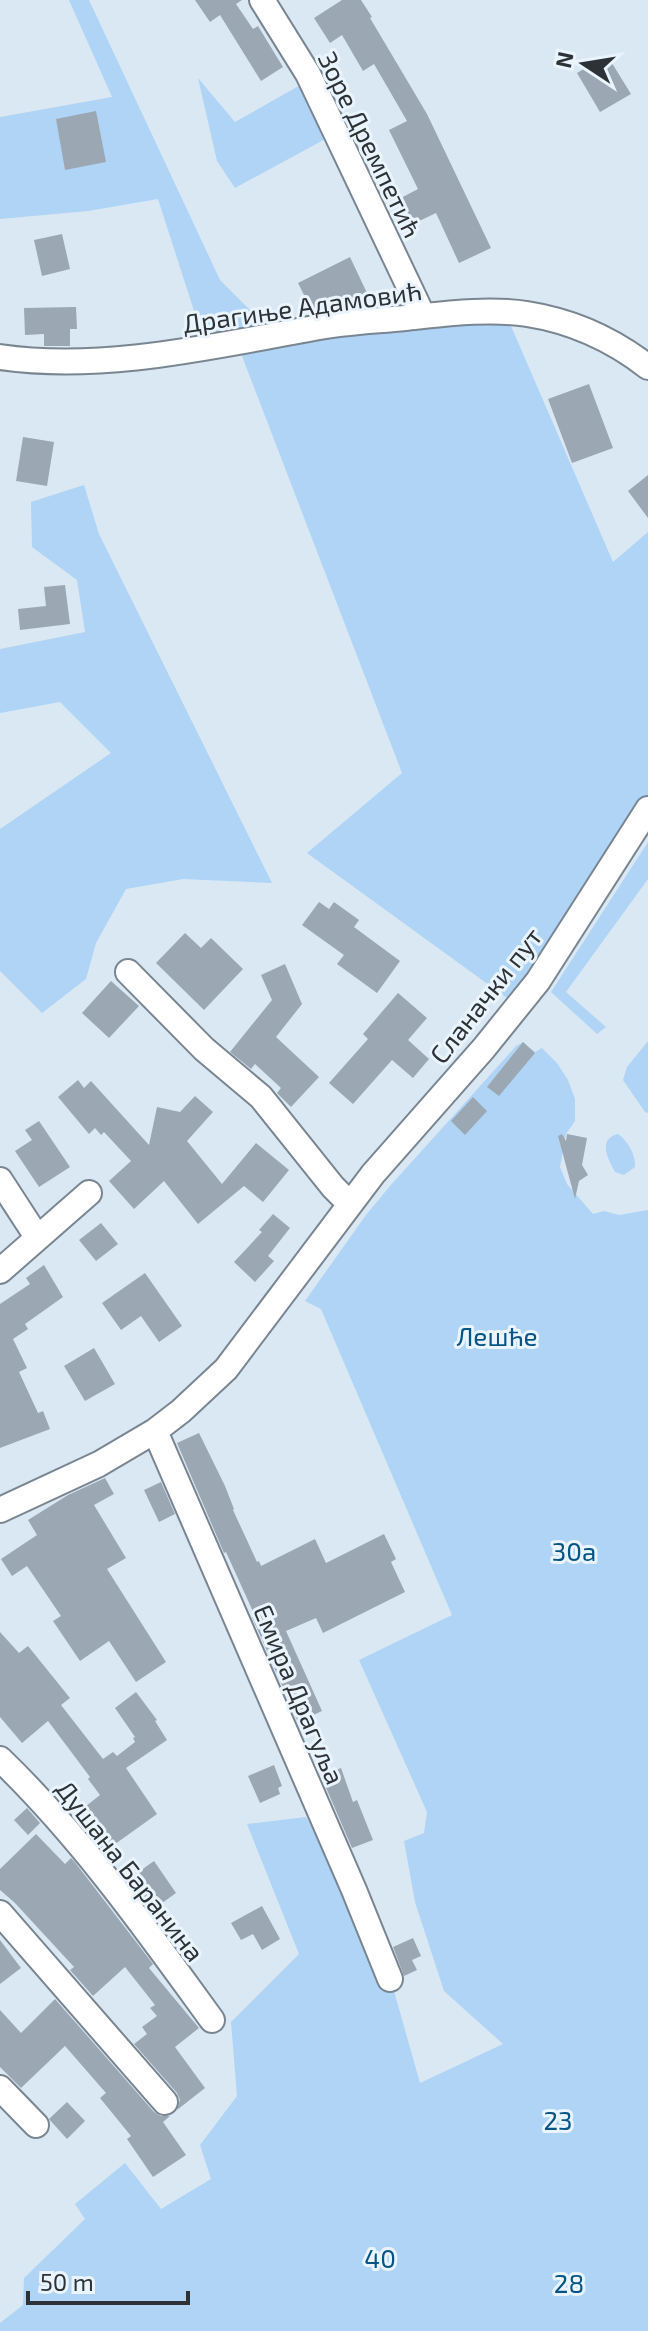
<svg xmlns="http://www.w3.org/2000/svg" width="648" height="2331" font-family="'Exo 2',sans-serif">
	<style>
		.green { fill: #afd4f5 }
		.building { fill: #9ba8b3 }
		.lines { fill: none; stroke-linecap: round; stroke-linejoin: round }
		.minor-casing { stroke: #798691; stroke-width: 28 }
		.minor { stroke: #fff; stroke-width: 24 }
		.labels { text-anchor: middle; dominant-baseline: central; stroke-width: 6; stroke-linejoin: round; paint-order: stroke }
		.street-label { font-size: 26px; fill: #2c3236; stroke: #eaf4fe }
		.park-label { font-size: 26px; fill: #075486; stroke: #eaf4fe }
	</style>
	<rect width="100%" height="100%" fill="#dae8f4"/>
	<path class="green" d="M69 0H89L220 280 276 336 505 312 613 562 648 532V809L518 1006 307 853 402 773 237 343 206 348 158 199 88 211 0 219V117L112 97Z
		M198 78 235 122 304 83 329 137 235 188 217 161Z
		M84 485 99 534 272 883 183 879 126 889 96 943 86 979 42 1013 0 971V829L111 753 60 702 0 713V649L85 632 77 580 32 547 31 502Z
		M648 842V879L566 992 606 1027 597 1034 551 992Z
		M648 1041V1113L645 1112 623 1080 627 1067Z
		M523 1042 535 1052 542 1048 557 1063 568 1080 575 1099V1121L566 1134 560 1167 567 1184 593 1214 604 1211 619 1215 648 1210V2331H0V2323L23 2305 24 2278 85 2219 75 2204 125 2163 161 2209 211 2179 200 2145 237 2096 231 2022 299 1954 247 1824 306 1817 354 1890 392 1984 420 2083 503 2044 444 1991 415 1902 404 1841 424 1833 427 1812 359 1660 452 1615 321 1309 305 1301 366 1215 390 1186 516 1046Z
		M618 1134C628 1141 636 1155 635 1167L624 1175 615 1172C608 1159 597 1139 618 1134Z"/>
	<path class="building" d="M195 0H242L236 4 253 29 258 26 283 67 261 81 220 15 210 22Z
		M342 0H361L372 17 370 18 427 114 491 248 459 263 436 213 413 224 401 198 418 189 389 130 407 121 374 64 363 71 342 35 330 43 314 18Z
		M607 55 631 94 600 112 577 73Z
		M96 111 106 162 65 170 56 119Z
		M62 234 70 269 42 276 34 240Z
		M350 257 367 293 333 310 313 313 298 283Z
		M76 307 77 329H70V346H44V334L25 335 24 308Z
		M589 384 613 448 572 463 548 399Z
		M23 437 54 442 47 486 16 481Z
		M648 475V518L628 491Z
		M65 585 70 624 20 630 18 609 46 606 44 587Z
		M319 902 329 909 334 902 359 920 354 927 400 961 377 993 337 964 344 955 302 925Z
		M185 933 201 948 211 938 243 969 204 1010 156 963Z
		M285 964 302 1004 276 1037 319 1077 291 1107 277 1093 281 1088 255 1064 251 1069 230 1052 272 1000 261 975Z
		M111 981 139 1006 109 1038 82 1013Z
		M398 993 427 1018 408 1040 429 1059 413 1078 392 1060 353 1104 329 1083 368 1039 363 1034Z
		M523 1042 535 1053 499 1096 487 1087Z
		M78 1080 84 1088 91 1081 149 1145 157 1107 180 1112 195 1096 213 1112 187 1141 222 1184 256 1143 289 1170 263 1202 244 1186 198 1224 164 1181 134 1209 109 1181 131 1161 104 1132 101 1135 95 1128 89 1134 58 1097Z
		M473 1097 487 1111 465 1135 451 1121Z
		M39 1121 70 1167 39 1187 15 1151 32 1140 25 1130Z
		M562 1134 566 1141 567 1134 587 1138 582 1165 588 1175 579 1181 575 1199 558 1136Z
		M273 1214 290 1228 268 1256 274 1261 255 1282 234 1262 262 1232 259 1230Z
		M101 1223 118 1244 96 1261 79 1240Z
		M44 1265 63 1297 25 1324 28 1329 13 1339 27 1368 19 1372 38 1413 43 1411 50 1429 0 1448V1304L30 1284 26 1278Z
		M145 1273 182 1326 159 1342 141 1316 121 1330 102 1303Z
		M94 1348 115 1384 85 1401 64 1366Z
		M199 1433 225 1486 234 1509 233 1510 257 1562 259 1561 261 1566 315 1539 326 1563 384 1534 396 1559 391 1562 405 1592 323 1633 316 1618 286 1631 322 1711 298 1722 252 1617 255 1616 226 1552 224 1553 177 1443Z
		M105 1478 114 1494 94 1505 126 1558 107 1569 166 1662 136 1682 109 1641 80 1661 53 1621 61 1616 27 1566 12 1576 1 1559 37 1535 28 1520 68 1495Z
		M161 1482 175 1514 159 1522 144 1490Z
		M0 1632 19 1653 28 1646 70 1698 61 1705 103 1759 113 1752 117 1756 135 1742 133 1738 135 1737 115 1708 136 1692 157 1720 155 1721 167 1740 126 1768 157 1814 104 1852 92 1836 98 1832 81 1810 100 1795 88 1779 90 1777 48 1721 22 1743 0 1717Z
		M274 1765 282 1786 278 1788 280 1794 260 1803 248 1776Z
		M341 1768 353 1802 357 1800 373 1840 352 1848 321 1776Z
		M27 1808 40 1823 28 1835 14 1820Z
		M36 1834 65 1864 71 1858 74 1861 153 1964 149 1968 199 2028 175 2047 205 2088 177 2110 180 2100 177 2093 134 2044 147 2034 142 2027 157 2016 150 2008 155 2005 125 1967 93 1996 70 1970 74 1967 15 1903 0 1890V1869Z
		M154 1861 176 1893 151 1911 127 1880Z
		M262 1906 280 1939 262 1950 253 1934 241 1940 231 1923Z
		M413 1938 421 1956 412 1960 417 1970 404 1976 393 1947Z
		M0 1940 21 1968 0 1984Z
		M55 1999 154 2112 161 2116H170L163 2122 186 2155 153 2177 127 2139 131 2136 100 2098 106 2093 65 2046 21 2088 0 2067V2010L21 2033Z
		M67 2102 85 2121 67 2139 49 2119Z"/>
	<g class="lines">
		<g class="minor-casing">
			<path id="minor" d="M262 0 308 74 423 316
				M0 357C103 372 213 346 314 328 344 322 375 321 405 318 444 314 488 308 527 314 572 321 612 339 648 367
				M128 972 204 1049 261 1097 333 1187 349 1203
				M0 1180 37 1237
				M0 1271 89 1193
				M155 1431 354 1890 390 1979
				M0 1510 99 1464 155 1431 181 1411 226 1369 373 1174 484 1048 538 981 648 809
				M0 1759C81 1837 146 1929 212 2020
				M0 1913 165 2102
				M0 2088 36 2125"/>
		</g>
		<use href="#minor" class="minor"/>
	</g>
	<g class="labels">
		<g class="street-label">
			<text transform="translate(371 144) rotate(64)">Зоре Дремпетић</text>
			<text transform="translate(302 306) rotate(-8)">Драгиње Адамовић</text>
			<text transform="translate(485 995) rotate(-52)">Сланачки пут</text>
			<text transform="translate(300 1694) rotate(67)">Емира Драгуља</text>
			<text transform="translate(131 1870) rotate(52)">Душана Баранина</text>
		</g>
		<g class="park-label">
			<text x="497" y="1335">Лешће</text>
			<text x="574" y="1550">30a</text>
			<text x="558" y="2119">23</text>
			<text x="380" y="2257">40</text>
			<text x="569" y="2282">28</text>
		</g>
	</g>
	<g transform="translate(584 64) rotate(282)" stroke="#eaf4fe" stroke-width="6" paint-order="stroke">
	<path d="M0-6L14 30L0 20L-14 30Z" fill="#2c3236"/>
	<text y="-12" font-size="22" font-weight="bold" text-anchor="middle" fill="#2c3236">N</text>
	</g>
	<path d="M28 2291v12h160v-12" fill="none" stroke="#2c3236" stroke-width="4"/>
	<text x="40" y="2291" font-size="24" fill="#2c3236" stroke="#eaf4fe" stroke-width="6" paint-order="stroke">50 m</text>
</svg>
